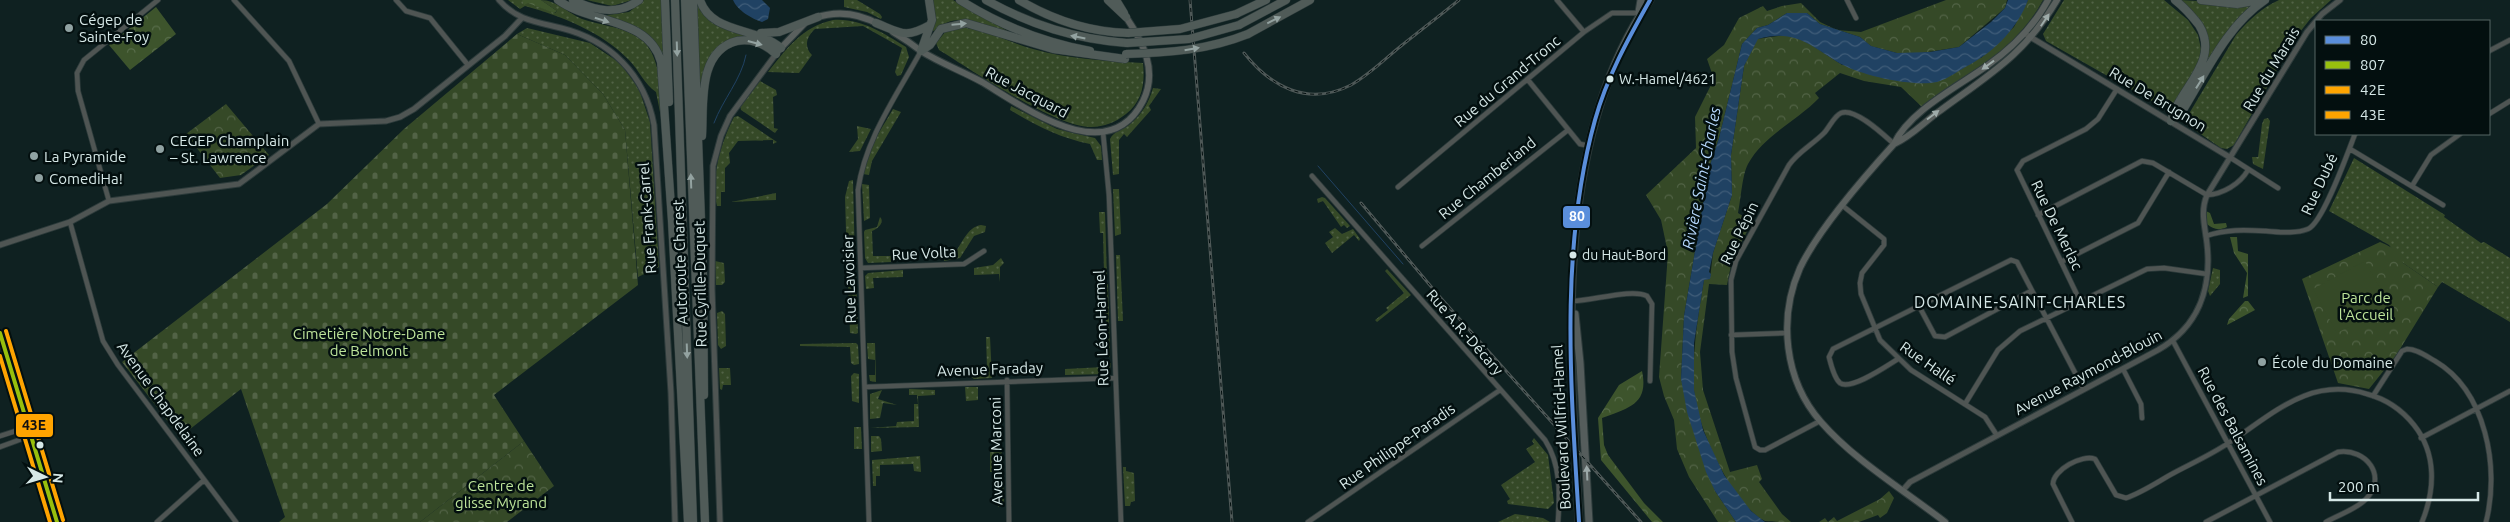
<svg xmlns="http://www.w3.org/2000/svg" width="2510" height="522" font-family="Ubuntu,sans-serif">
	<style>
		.grass { fill: url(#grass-dots) }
		.forest { fill: url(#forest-crowns) }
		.cemetery { fill: url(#cemetery-stones) }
		.park { fill: url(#park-crowns) }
		.pitch { fill: #354927 }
		.water { fill: url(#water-waves) }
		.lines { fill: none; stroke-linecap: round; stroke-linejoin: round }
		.stream { stroke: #204263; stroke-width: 1 }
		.minor-casing { stroke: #2d3b3b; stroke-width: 6 }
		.tertiary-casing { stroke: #2d3b3b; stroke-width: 7 }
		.secondary-casing { stroke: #2d3b3b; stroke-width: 8 }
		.primary-casing { stroke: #2d3b3b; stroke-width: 9 }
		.motorway-casing { stroke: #2d3b3b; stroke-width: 9 }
		.minor { stroke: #4f5553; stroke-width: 4.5 }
		.tertiary { stroke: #4f5553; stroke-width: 5 }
		.secondary { stroke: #5a605e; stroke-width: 6 }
		.primary { stroke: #555d5c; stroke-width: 7 }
		.motorway { stroke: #505b58; stroke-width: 8 }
		.rail-casing { stroke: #4e5857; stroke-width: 3 }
		.rail { stroke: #030f0f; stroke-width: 1; stroke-dasharray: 4; stroke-linecap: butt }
		.motorway-bridge-casing { stroke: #2d3b3b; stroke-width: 9; stroke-linecap: butt }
		.motorway-bridge { stroke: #505b58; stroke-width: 8 }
		.bus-1-casing { stroke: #030f0f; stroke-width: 8 }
		.bus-2-casing { stroke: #030f0f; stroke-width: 8 }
		.bus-3-casing { stroke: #030f0f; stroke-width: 8 }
		.bus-4-casing { stroke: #030f0f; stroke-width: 8 }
		.bus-1 { stroke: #5a8edb; stroke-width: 4 }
		.bus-2 { stroke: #97bf0d; stroke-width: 4 }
		.bus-3 { stroke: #ffa400; stroke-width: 4 }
		.bus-4 { stroke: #ffa400; stroke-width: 4 }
		.oneway { fill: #93a2a0 }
		.oneway2 { fill: #9eaba9 }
		.oneway3 { fill: #9ca9a8 }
		.poi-dot { fill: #90a2a2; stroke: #030f0f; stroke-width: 2 }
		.bus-dot { fill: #d6e8e7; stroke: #030f0f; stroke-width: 2 }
		.labels { text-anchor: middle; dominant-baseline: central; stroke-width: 5; stroke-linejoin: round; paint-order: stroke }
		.bus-label { font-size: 14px; fill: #d6e8e7; stroke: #030f0f; text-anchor: start }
		.poi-label { font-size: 15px; fill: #d6e8e7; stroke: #030f0f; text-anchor: start }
		.street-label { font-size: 15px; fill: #d6e8e7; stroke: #030f0f }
		.park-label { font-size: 15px; fill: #bde49a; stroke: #030f0f }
		.water-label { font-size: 16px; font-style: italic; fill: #b5d7fc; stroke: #030f0f }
		.neighbourhood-label { font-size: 16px; letter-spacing: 1px; fill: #d6e8e7; stroke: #030f0f }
		.line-badge { stroke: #030f0f; stroke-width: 2 }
		.badge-label { font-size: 14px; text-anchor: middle; font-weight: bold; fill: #fff }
		.pale-badge-label { font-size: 14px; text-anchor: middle; font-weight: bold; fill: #111 }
	</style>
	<defs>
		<pattern id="grass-dots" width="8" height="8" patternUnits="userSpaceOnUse" patternTransform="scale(1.25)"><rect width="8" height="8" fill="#354927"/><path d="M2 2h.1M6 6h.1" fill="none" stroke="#526346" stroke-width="1.8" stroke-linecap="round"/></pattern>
		<pattern id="forest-crowns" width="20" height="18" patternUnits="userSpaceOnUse" patternTransform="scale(1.25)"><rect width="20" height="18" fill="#3d542c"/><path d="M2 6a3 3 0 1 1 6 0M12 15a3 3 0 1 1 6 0" fill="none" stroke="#586d4b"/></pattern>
		<pattern id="cemetery-stones" width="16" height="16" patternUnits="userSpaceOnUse" patternTransform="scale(1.25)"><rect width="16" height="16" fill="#354927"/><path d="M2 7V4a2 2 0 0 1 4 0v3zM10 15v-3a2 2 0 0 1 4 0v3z" fill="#526346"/></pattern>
		<pattern id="park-crowns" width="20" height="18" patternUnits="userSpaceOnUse" patternTransform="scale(1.25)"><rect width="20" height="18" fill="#354927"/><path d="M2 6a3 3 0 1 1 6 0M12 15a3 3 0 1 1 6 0" fill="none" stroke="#526346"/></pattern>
		<pattern id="water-waves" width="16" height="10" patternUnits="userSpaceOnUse" patternTransform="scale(1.25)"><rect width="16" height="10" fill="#204263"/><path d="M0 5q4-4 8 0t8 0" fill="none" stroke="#405d79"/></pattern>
	</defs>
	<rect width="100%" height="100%" fill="#0f2121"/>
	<path class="grass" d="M508 0H522L555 13 557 11 541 0C556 0 568 13 582 19 599 25 618 26 634 35 664 50 659 93 662 122L656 92C644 84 639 70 629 60 602 32 561 16 525 6L520 9Z
		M587 0H632L612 6Z
		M644 0H662L664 59H662L655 43 600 16 629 12Z
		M844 0H857L880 14 882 17 881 19 867 12 844 7Z
		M933 0H953L1011 33 1010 35C985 25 957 9 934 31L932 30 935 16Z
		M2064 0H2164L2188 20 2198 35 2201 49 2200 60 2193 75 2173 104 2162 107 2046 41 2043 34Z
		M2180 0 2250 4 2251 6 2239 17 2204 66C2214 38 2201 17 2180 0Z
		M2279 0H2331L2311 18 2296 37 2234 145 2227 149 2221 148 2186 124V114L2190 112 2236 35C2249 20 2261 8 2279 0Z
		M697 6H700L702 10 760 37C721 38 707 48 702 87H700Z
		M833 20C861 18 883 33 906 47L909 57 901 75 897 76 895 72 902 48 863 26 815 29C806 37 804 47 812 55L799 73 768 72C787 48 802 27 833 20Z
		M955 27C982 27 1007 42 1033 49 1069 59 1106 61 1143 63 1145 82 1143 101 1126 114 1116 122 1104 127 1091 127 1056 128 972 70 939 50L936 43 946 31Z
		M527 28 590 43 620 63 639 89 650 122 659 267 638 277 625 130 603 94 565 55 517 34Z
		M760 81 776 90 777 95 773 97 774 128 778 129 775 133 741 110 740 106Z
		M1153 88 1161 89 1149 106 1151 110 1127 137 1124 134 1119 140V174L1113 175 1110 139C1114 131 1122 130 1129 125 1142 115 1149 102 1153 88Z
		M1011 106 1057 129 1095 138 1101 146 1102 160H1097L1090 144C1060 138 1037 126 1010 110Z
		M893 109 901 112 872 161 869 175 863 174C865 151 882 129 893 109Z
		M738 116 777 142 773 144V140L738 141 729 153 730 163 725 168V192H721V206H717C710 179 721 142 734 117Z
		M2268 118 2270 121 2263 169 2253 164 2252 157H2258L2262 124 2264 119Z
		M857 126 871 129 860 151 849 152 858 139Z
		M2354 158 2445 215 2444 217 2481 243 2484 242 2510 258V322L2442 282 2438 287 2403 263 2389 245 2329 211Z
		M853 180 855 264 850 267 847 265 845 197 849 181Z
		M862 184 869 185 870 218 864 221Z
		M1113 189H1119L1121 234 1115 236Z
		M776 193V200L731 202Z
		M1322 197 1325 198 1350 226 1347 228 1344 225 1341 227 1323 201 1318 203 1317 199Z
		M1099 212H1105L1107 279H1104L1101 276 1104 272 1103 233H1100Z
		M880 217C885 222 878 229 872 231L873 256H891V262L868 263 865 258 864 232 865 230 877 227Z
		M981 225 986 226 985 232 974 236 960 258 944 261V254H954C962 244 967 227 981 225Z
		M1335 228 1342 234 1353 229 1360 239 1359 241 1354 235 1332 253 1325 243 1333 237 1329 232Z
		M1116 255H1120L1123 321H1118Z
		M1001 258 1004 263 1000 267V282L999 274 974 275V268L993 265Z
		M715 261 724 263 725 282 722 285H716Z
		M2213 268 2220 270V284L2210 296 2208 291Z
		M1387 269 1411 295 1377 322 1375 320 1388 310 1386 308 1404 293 1385 271Z
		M903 270V277L873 278 874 288 866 289 865 276 868 273Z
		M850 275 856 277 858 333 856 334 850 333 848 278Z
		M1105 284H1108L1110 357H1107Z
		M722 311 725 314 726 346 721 349 718 345 717 313Z
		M986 337H990L992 378 974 379 970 376V371L987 368Z
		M856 343 858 345 859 364 854 365 851 363 850 347 800 346V344Z
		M867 343H875L876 382 870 381 869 375H875V360L868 359Z
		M1105 363H1111L1109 374 1065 375V369L1104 367Z
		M719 368H730L731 385H723L722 390 720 389Z
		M854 373 859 374V403L852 401 851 376Z
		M965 387H978V400L966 401Z
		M909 389 935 390V395L918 396 919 427 870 428 896 426 897 422 914 421V404H918L917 395H909Z
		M882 390 878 399 897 405 883 403 880 418 870 419V394Z
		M854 427H861L862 449H854Z
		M871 436H879L881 439 882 451 871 452Z
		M1534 438 1548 455 1554 503 1548 509 1508 504 1507 501 1510 499 1501 485 1535 462 1526 449 1534 444 1532 441Z
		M1002 451 1004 503 998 507 996 472H990V452Z
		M920 456 921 472 914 471 913 464 880 465V476H876V486H873L872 460Z
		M1123 467H1126V471L1134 473 1135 501 1131 502 1130 506H1125Z
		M1515 514 1543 518 1550 522H1498Z"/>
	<path class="forest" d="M522 0H541L557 11 554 13 528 3 524 5Z
		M156 7 176 34 130 70 109 45Z
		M2204 210 2210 213 2214 224 2226 223 2227 227C2219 231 2213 229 2207 224Z
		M2230 237H2237L2238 251 2248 254V296L2243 298 2247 273 2234 253Z
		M2245 301H2248L2255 310 2227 325 2229 319Z
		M1642 371C1649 404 1629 408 1602 418L1604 445 1608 455 1644 503 1663 522H1652L1601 460 1598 418 1619 385Z"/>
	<path class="cemetery" d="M517 34 565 55 603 94 625 130 638 285 494 395 524 441 420 522H279L285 517 241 389 180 437 122 362 327 204 404 129Z"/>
	<path class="park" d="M1946 0H2007L2005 8 1959 47 1915 54 1897 53 1871 46 1860 37 1820 24 1807 13H1787L1768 25 1757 28 1742 44 1719 138 1709 168 1684 316 1681 379 1715 491 1736 522H1718L1689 477 1677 449 1674 420 1664 396 1659 377 1668 253 1661 220 1646 195 1696 148 1695 117 1714 79 1707 59 1724 45 1739 18 1763 6 1767 11 1782 6 1801 3 1820 22 1837 30 1861 32Z
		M2028 0H2043C2017 49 1967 77 1922 107L1901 87 1864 81 1840 73 1815 93 1819 98C1797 121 1764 135 1748 164 1742 175 1741 199 1738 213L1752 222 1732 260 1727 285 1709 284 1700 352 1703 390 1730 472 1757 465 1762 479 1759 482 1782 514 1791 522C1784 522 1771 522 1765 521 1732 505 1696 425 1694 390 1692 352 1698 316 1704 280L1710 279 1713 253 1732 195 1731 155 1744 66 1757 39 1785 35 1801 38 1842 65 1981 58 2014 27Z
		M226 104 269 155 241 175 220 178 186 134Z
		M2380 242C2390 246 2401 252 2403 263L2438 287 2397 354 2369 389 2338 383 2302 279Z
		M524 441 554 486 507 522H420Z
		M1889 491 1894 498 1887 513 1880 518 1878 515 1859 522H1819L1825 518 1828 522 1834 517 1837 521 1880 499Z"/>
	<path class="pitch" d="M2365 261 2389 305 2337 333 2313 289Z"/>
	<path class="water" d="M733 0H762L770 8 768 19 762 22C752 19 737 10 733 0Z
		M2008 0H2028C2018 27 1996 50 1971 64 1961 69 1948 79 1937 82 1913 87 1863 76 1841 64 1811 46 1795 28 1758 39L1744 66 1731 155 1732 195 1713 253 1709 272 1711 274 1710 279 1704 280 1694 343V390L1703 430 1724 475 1751 511 1765 522H1736L1715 491 1706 472 1687 412 1681 379 1684 316 1709 168 1719 138 1742 44 1757 28 1768 25 1787 13H1807L1820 24 1860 37 1871 46 1897 53 1930 52 1959 47 1991 22 2005 8Z"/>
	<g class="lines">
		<path class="stream" d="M714 123C723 99 741 80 746 55
			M1318 166 1403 264"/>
		<g class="minor-casing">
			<path id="minor" d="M234 0 289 61 319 124
				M396 0 406 11 430 18 468 65
				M1557 0 1584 32
				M1847 0 1856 18
				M2489 51 2510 40
				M1528 80 1580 144 1590 146
				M2489 114 2510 101
				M1103 132 1109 195 1121 522
				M2350 149 2443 205
				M2231 158 2278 188
				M1312 176 1545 440C1561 465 1560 494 1558 522
				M2412 186 2431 155 2460 134
				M1398 187 1584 32 1612 13H1639
				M109 201 78 91 77 73 84 60 158 0
				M1843 206 1884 239V245L1862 273 1860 283 1861 294 1880 340 1911 370 1985 417 1996 434
				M2038 215 2142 161 2153 163 2207 195C2223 194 2240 184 2248 170
				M70 222 103 341 118 365 236 522
				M2206 236C2227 229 2245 230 2266 231 2280 232 2295 234 2308 229 2323 223 2348 152 2355 134
				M1422 246 1568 130
				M2061 262 2138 223 2169 172
				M861 268 964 264 984 251
				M1573 301C1592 301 1632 288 1647 296L1652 304 1650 381
				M2080 301 2017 170 2023 161 2086 129 2098 119 2117 89
				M1919 306 1935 336 1945 337 2031 291
				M1731 335 1787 333
				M2173 341 2270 522
				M1898 359C1888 365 1851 391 1840 383 1834 378 1831 365 1829 357L1833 349 2011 260 2017 262 2083 388
				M2123 369 2141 404 2142 418
				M1007 380 1009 522
				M865 387 1115 378
				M2373 396 2402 351 2407 349C2417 349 2426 356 2435 361 2486 391 2500 468 2486 522
				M1965 404 1998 350 2020 331 2147 269 2164 268 2207 274
				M1820 421 1765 450H1760L1755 447 1736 378 1732 352 1731 280 1736 261 1789 165C1798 152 1812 145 1824 133 1829 128 1834 116 1841 113 1855 107 1885 136 1894 144
				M0 436 28 427
				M2421 438 2510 391
				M0 447 30 436
				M157 522 204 480
				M869 522 858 190C865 139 897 95 921 51
				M1308 522 1500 390
				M2072 522 2053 484C2053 470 2082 454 2095 459L2116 495 2126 498C2141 493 2156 483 2170 475 2190 464 2211 455 2230 442 2274 413 2311 376 2367 394 2386 399 2402 410 2414 425 2437 454 2435 490 2422 522
				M2206 522 2338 452C2366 448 2388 476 2366 499 2357 509 2338 515 2326 522"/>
		</g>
		<g class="tertiary-casing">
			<path id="tertiary" d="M499 0C516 20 537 22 561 28 610 40 645 75 654 125L671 393 675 522
				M2027 35 2231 158
				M0 245 70 222 109 201 239 184 319 124 386 121 400 117 414 109 505 36 521 19
				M1903 490 1910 482 2158 350C2198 327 2212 289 2207 244 2205 226 2200 212 2207 195L2307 32 2322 14 2340 0
				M720 522 712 288 713 166 721 136 730 116 776 54"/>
		</g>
		<g class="secondary-casing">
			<path id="secondary" d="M815 18C838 10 859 13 880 25
				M893 32C903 38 912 44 921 51 940 63 962 71 982 82 1024 107 1108 170 1143 101 1158 71 1143 42 1126 17
				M778 51 804 24
				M1894 144C1912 136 1925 121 1941 110 1990 74 2025 54 2057 0
				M0 333 35 455 57 522
				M1945 522C1905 491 1854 460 1821 422 1784 380 1778 318 1800 268 1818 230 1865 176 1894 144 1909 111 1959 86 1988 65 2012 48 2034 26 2048 0"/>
		</g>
		<g class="primary-casing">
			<path id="primary" d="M1639 12 1641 0
				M1575 314 1580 363 1589 522
				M1579 522C1570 355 1550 145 1650 0"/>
		</g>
		<g class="motorway-casing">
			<path id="motorway" d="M558 0C590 24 649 17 661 62L672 221 688 522
				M573 0C595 11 618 16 639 0
				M665 0 669 102
				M675 0 693 522
				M685 0 705 522
				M693 0 703 275 704 395
				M700 0C711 34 757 27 781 48
				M960 0C1001 26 1043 42 1090 51
				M986 0C1031 25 1075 39 1127 43
				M1019 0C1053 20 1089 32 1128 33
				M1108 0 1126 17
				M1116 0 1124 13
				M2201 0 2237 4 2260 0
				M1236 14 1266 0
				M876 23C901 33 905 39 930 25
				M1239 25 1286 0
				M761 33 779 32 818 17
				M1248 34 1310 0
				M921 51 930 45 941 29 966 23 1053 49 1125 59
				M921 51 932 20 929 0
				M2171 121 2181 113C2205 75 2226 26 2265 0
				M2171 121C2179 88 2221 62 2199 25 2192 16 2184 7 2175 0
				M702 136C704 105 697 51 737 41 752 38 765 44 776 54"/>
		</g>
		<use href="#minor" class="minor"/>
		<use href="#tertiary" class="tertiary"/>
		<use href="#secondary" class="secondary"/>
		<use href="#primary" class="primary"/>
		<use href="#motorway" class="motorway"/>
		<g class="rail-casing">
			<path id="rail" d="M1190 0 1232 522
				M1244 53C1271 87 1308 107 1351 85 1367 76 1382 62 1396 50 1417 33 1438 17 1459 0
				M1361 203 1439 296 1641 522"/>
		</g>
		<use href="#rail" class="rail"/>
		<g class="motorway-bridge-casing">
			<path id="motorway-bridge" d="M1128 33 1180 29 1236 14
				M1127 43 1189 39 1239 25
				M1126 54C1168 53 1208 50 1248 34"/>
		</g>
		<use href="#motorway-bridge" class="motorway-bridge"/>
		<g class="bus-1-casing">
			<path id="bus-1" d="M1579 522C1571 389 1559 250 1595 120 1607 77 1628 39 1650 0"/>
		</g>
		<g class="bus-2-casing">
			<path id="bus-2" d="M0 333 57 522"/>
		</g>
		<g class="bus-3-casing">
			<path id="bus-3" d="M0 356 50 522"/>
		</g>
		<g class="bus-4-casing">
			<path id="bus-4" d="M6 331 63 520"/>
		</g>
		<use href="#bus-1" class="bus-1"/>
		<use href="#bus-2" class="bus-2"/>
		<use href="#bus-3" class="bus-3"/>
		<use href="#bus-4" class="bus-4"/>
	</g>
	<defs><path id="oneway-solid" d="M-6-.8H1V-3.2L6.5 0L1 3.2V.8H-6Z" transform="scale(1.25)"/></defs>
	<g class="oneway">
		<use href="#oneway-solid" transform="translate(602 20) rotate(17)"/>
		<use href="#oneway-solid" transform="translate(1274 20) rotate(-26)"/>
		<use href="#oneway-solid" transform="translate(959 24) rotate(-5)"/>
		<use href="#oneway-solid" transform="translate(1078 37) rotate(-169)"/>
		<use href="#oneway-solid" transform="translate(755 43) rotate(15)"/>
		<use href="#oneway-solid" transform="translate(677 49) rotate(88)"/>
		<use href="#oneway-solid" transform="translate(1192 49) rotate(-10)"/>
		<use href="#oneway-solid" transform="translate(2200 82) rotate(-58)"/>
		<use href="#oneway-solid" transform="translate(691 181) rotate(-92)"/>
		<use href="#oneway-solid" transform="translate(687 351) rotate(88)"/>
	</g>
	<g class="oneway2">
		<use href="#oneway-solid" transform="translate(2045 20) rotate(-56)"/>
		<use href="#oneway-solid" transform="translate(1988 65) rotate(144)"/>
		<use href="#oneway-solid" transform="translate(1933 115) rotate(-37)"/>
	</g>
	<use class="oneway3" href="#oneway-solid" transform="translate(1587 473) rotate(-93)"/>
	<g class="poi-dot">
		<circle cx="69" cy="28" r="5"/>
		<circle cx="160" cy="149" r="5"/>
		<circle cx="34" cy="156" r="5"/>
		<circle cx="39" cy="178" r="5"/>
		<circle cx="2262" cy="362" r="5"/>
	</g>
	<g class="bus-dot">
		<circle cx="1610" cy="79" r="4.5"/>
		<circle cx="1573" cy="255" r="4.5"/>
		<circle cx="40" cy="445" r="4.5"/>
	</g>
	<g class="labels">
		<g class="bus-label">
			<text x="1619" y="79">W.-Hamel/4621</text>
			<text x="1582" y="255">du Haut-Bord</text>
		</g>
		<g class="poi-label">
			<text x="79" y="19">Cégep de<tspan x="79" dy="17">Sainte-Foy</tspan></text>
			<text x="170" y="140">CEGEP Champlain<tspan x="170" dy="17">– St. Lawrence</tspan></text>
			<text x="44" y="156">La Pyramide</text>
			<text x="49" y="178">ComediHa!</text>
			<text x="2272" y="362">École du Domaine</text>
		</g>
		<g class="street-label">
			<text transform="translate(2271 69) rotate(-59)">Rue du Marais</text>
			<text transform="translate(1507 81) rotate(-40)">Rue du Grand-Tronc</text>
			<text transform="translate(1027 92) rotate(28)">Rue Jacquard</text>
			<text transform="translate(2158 99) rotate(31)">Rue De Brugnon</text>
			<text transform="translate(1487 178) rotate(-39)">Rue Chamberland</text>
			<text transform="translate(2319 184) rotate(-65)">Rue Dubé</text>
			<text transform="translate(647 218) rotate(-94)">Rue Frank-Carrel</text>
			<text transform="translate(2057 225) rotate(64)">Rue De Merlac</text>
			<text transform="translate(1739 233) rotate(-64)">Rue Pépin</text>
			<text transform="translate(924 253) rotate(-3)">Rue Volta</text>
			<text transform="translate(680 262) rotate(-92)">Autoroute Charest</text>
			<text transform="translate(849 279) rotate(-92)">Rue Lavoisier</text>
			<text transform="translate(700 284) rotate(-91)">Rue Cyrille-Duquet</text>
			<text transform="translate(1101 328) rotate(-92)">Rue Léon-Harmel</text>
			<text transform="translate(1465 332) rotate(49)">Rue A.R.-Décary</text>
			<text transform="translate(1928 363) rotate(35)">Rue Hallé</text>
			<text transform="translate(990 369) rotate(-2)">Avenue Faraday</text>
			<text transform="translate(2088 372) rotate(-28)">Avenue Raymond-Blouin</text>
			<text transform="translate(161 399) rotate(54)">Avenue Chapdelaine</text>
			<text transform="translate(2233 426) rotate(62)">Rue des Balsamines</text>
			<text transform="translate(1561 427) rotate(-93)">Boulevard Wilfrid-Hamel</text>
			<text transform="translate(1397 446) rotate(-35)">Rue Philippe-Paradis</text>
			<text transform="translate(996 451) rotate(-91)">Avenue Marconi</text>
		</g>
		<g class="park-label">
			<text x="2366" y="297">Parc de<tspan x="2366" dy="17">l'Accueil</tspan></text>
			<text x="369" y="333">Cimetière Notre-Dame<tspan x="369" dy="17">de Belmont</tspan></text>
			<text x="501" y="485">Centre de<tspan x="501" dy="17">glisse Myrand</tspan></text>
		</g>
		<g class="water-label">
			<text transform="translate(1701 178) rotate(-79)">Rivière Saint-Charles</text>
		</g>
		<g class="neighbourhood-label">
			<text x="2020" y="302">DOMAINE-SAINT-CHARLES</text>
		</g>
	</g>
	<g class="line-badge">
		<rect x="1562" y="205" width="29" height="24" rx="5" fill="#5a8edb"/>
		<rect x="15" y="413" width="39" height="25" rx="5" fill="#ffa400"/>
	</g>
	<g class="badge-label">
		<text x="1577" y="221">80</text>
	</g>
	<g class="pale-badge-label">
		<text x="34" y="430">43E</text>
	</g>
	<rect x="2315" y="20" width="175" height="115" fill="#030f0f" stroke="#576665"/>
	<rect x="2325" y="36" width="25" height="8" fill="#5a8edb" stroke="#576665"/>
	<text x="2360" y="45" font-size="15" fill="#d6e8e7">80</text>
	<rect x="2325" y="61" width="25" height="8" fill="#97bf0d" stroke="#576665"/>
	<text x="2360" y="70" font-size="15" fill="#d6e8e7">807</text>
	<rect x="2325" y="86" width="25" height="8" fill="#ffa400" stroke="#576665"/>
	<text x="2360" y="95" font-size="15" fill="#d6e8e7">42E</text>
	<rect x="2325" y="111" width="25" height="8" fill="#ffa400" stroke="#576665"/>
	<text x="2360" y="120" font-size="15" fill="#d6e8e7">43E</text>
	<g transform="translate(45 477) rotate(95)" stroke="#030f0f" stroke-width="4" paint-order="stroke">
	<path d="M0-4L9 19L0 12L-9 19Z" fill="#d6e8e7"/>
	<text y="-8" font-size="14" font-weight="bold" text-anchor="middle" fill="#d6e8e7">N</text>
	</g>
	<path d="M2330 492v8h148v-8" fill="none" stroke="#d6e8e7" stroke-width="2.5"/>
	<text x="2338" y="492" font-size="15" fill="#d6e8e7" stroke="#030f0f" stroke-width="4" paint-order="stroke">200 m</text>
</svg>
